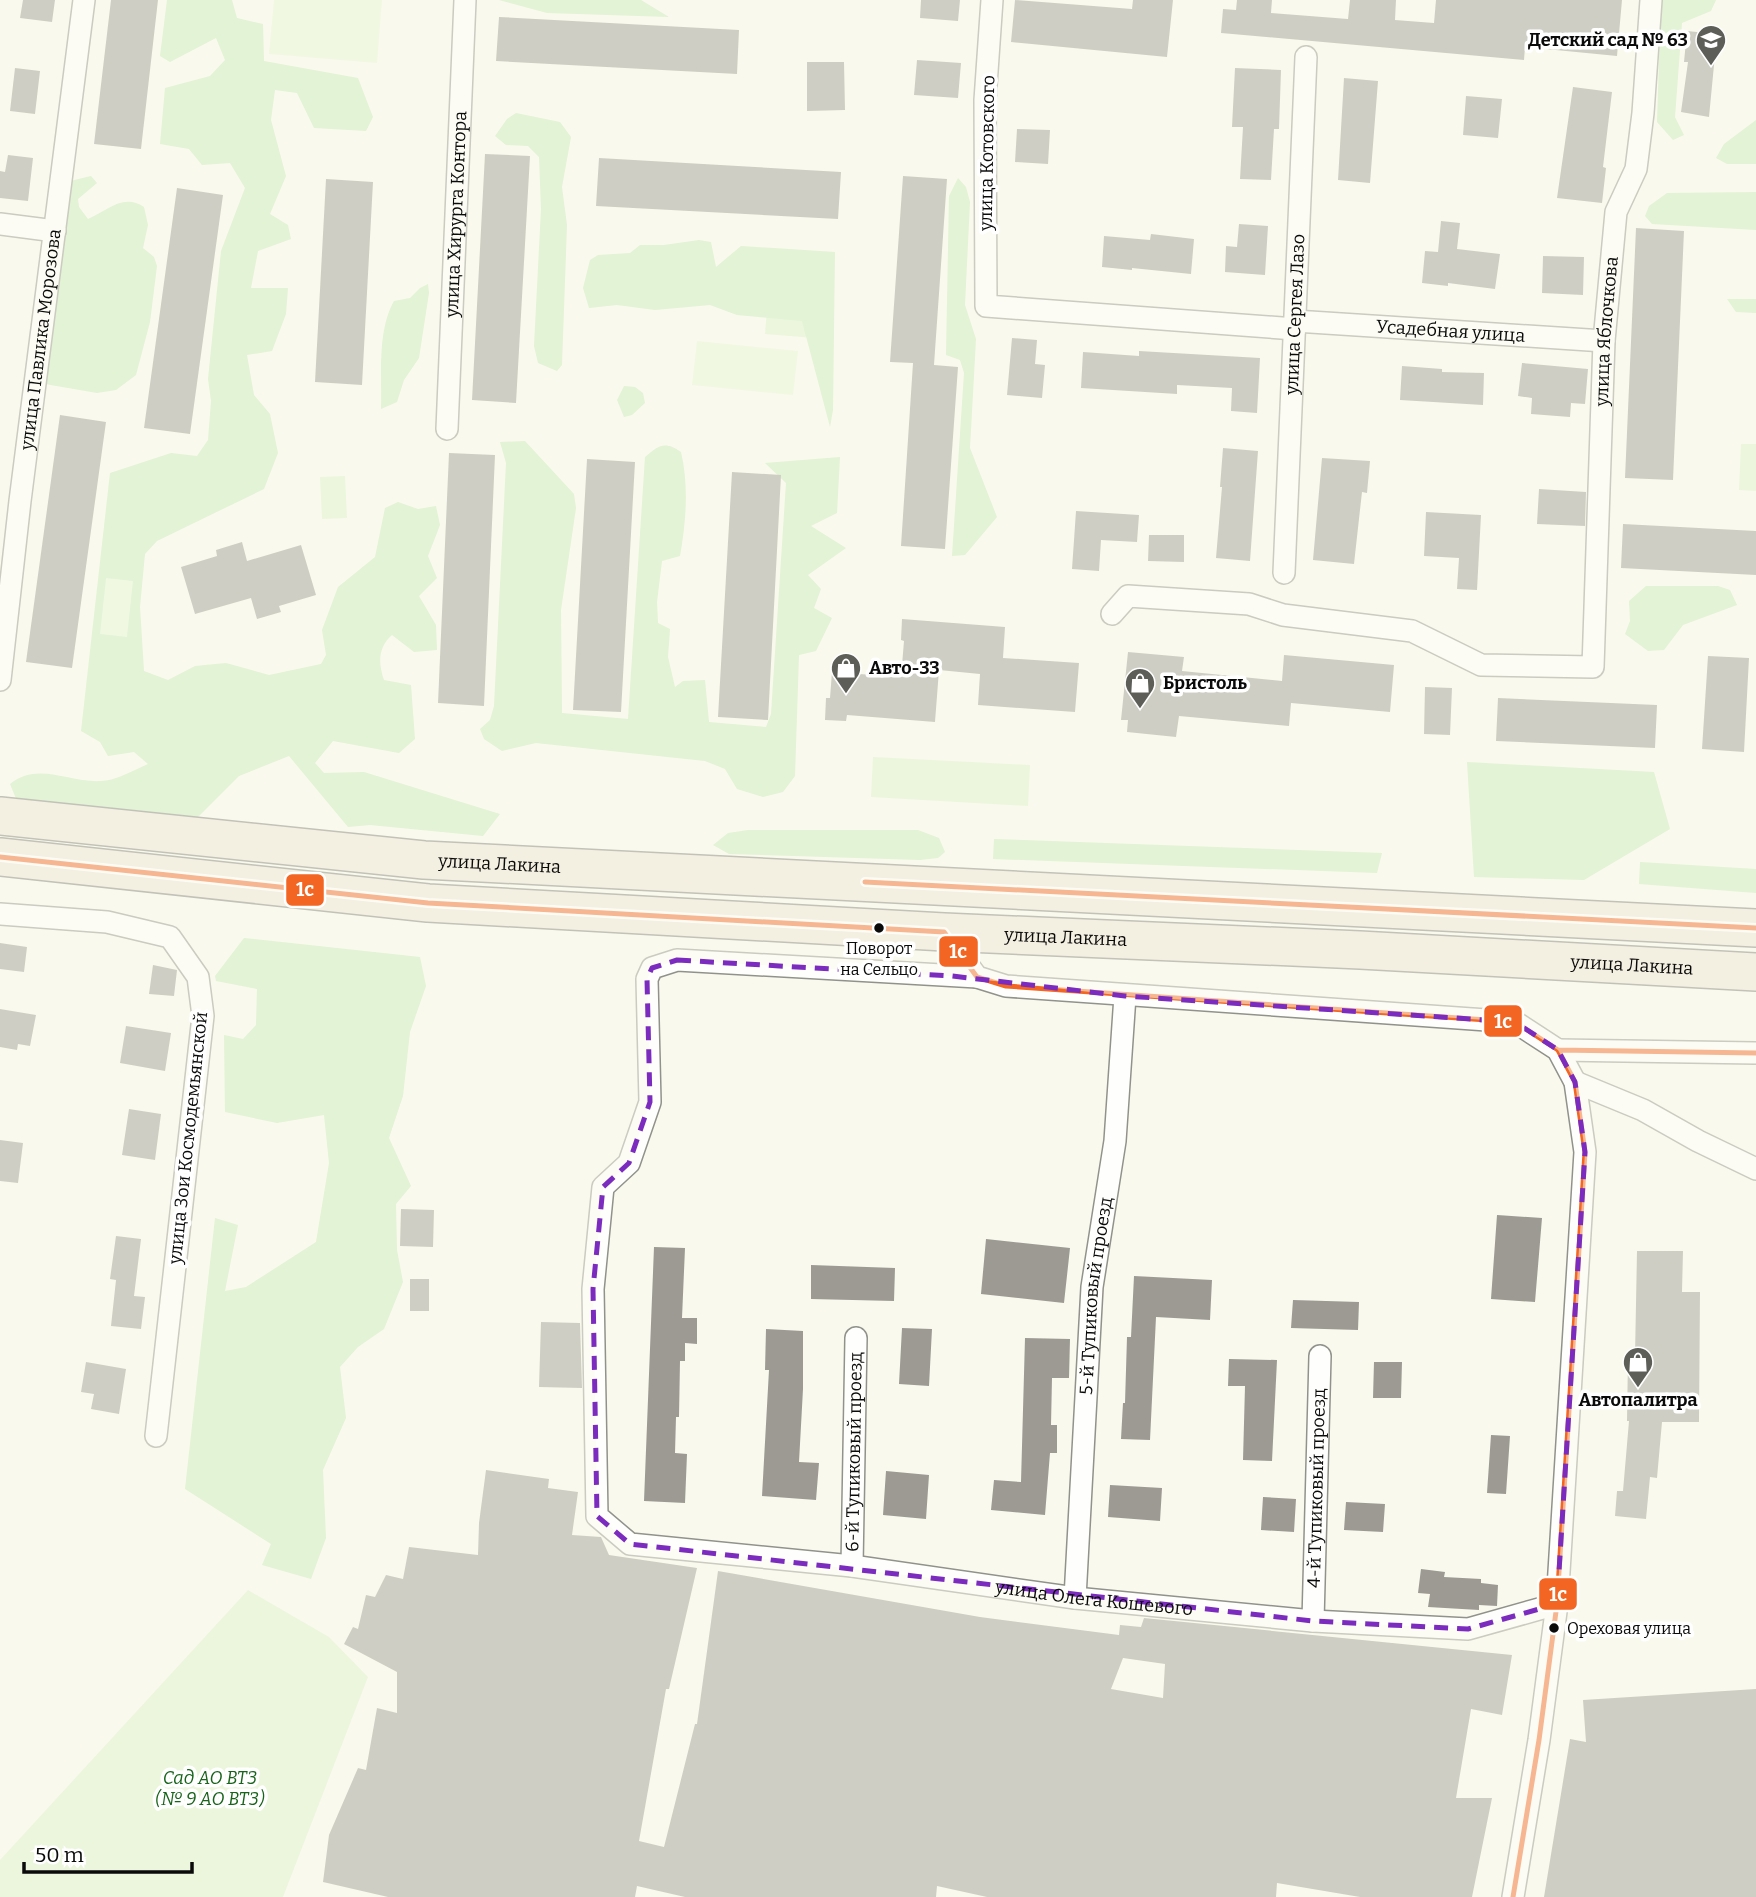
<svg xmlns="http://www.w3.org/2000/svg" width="1756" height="1897" font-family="Bitter,serif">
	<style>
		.green { fill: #daf1cb }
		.forest { fill: #c7eab8 }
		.pitch { fill: #e5f5d5 }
		.building { fill: #9c9a93; fill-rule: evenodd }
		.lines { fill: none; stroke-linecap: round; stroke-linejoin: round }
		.street-casing { stroke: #92928c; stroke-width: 24 }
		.highway-casing { stroke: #7f7f7a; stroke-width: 40 }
		.street { stroke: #fefefc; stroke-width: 21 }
		.highway { stroke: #eae3d2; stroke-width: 37 }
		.bus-1-casing { stroke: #fff; stroke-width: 10 }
		.bus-1 { stroke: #f26522; stroke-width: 5 }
		.marked { fill: none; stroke: #7b2cbf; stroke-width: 5; stroke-dasharray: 14 9; stroke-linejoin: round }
		.bus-dot { fill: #0a0a0a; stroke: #fff; stroke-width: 2.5 }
		.labels { text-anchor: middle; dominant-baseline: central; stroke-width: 7; stroke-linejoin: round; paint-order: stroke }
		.bus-label { font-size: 16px; fill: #0a0a0a; stroke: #fff }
		.poi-label { font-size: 18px; font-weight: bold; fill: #0a0a0a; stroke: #fff; text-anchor: start }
		.street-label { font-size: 18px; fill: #0a0a0a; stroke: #fff }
		.park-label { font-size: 18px; font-style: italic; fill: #18641a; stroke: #fff }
		.line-badge { stroke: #fff; stroke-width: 2.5 }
		.badge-label { font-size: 19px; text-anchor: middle; font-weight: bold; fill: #fff }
	</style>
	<rect width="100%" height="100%" fill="#f9f9ed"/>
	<path class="green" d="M770 274 826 339 765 334Z
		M1741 444H1756V491L1739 490Z
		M345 476 347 518 322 519 320 477Z
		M873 757 1030 765 1028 806 871 797Z
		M248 1590 329 1637 368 1677 283 1897H0V1860Z"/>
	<path class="forest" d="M167 0H232L237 18 263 24 264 61 358 78 373 117 366 131 314 128 297 93 275 90 271 120 286 176 270 214 288 225 291 239 258 251 251 288H288L286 314 272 351 247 355 254 395 270 414 278 453 264 489 157 541 145 554 140 607 144 671 168 680 195 666 226 663 269 675 321 664 326 655 322 630 338 587 375 557 385 508 398 502 418 509 436 506 440 525 428 556 437 578 419 596 436 625 437 650 414 652 392 635C378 647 378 663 384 680L411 685 415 739 399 753 333 741 315 763 324 773 364 772 500 814 483 836 370 825 348 827 289 756 239 776 189 826 141 811 17 801 10 784C38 761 69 783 101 781 115 781 134 770 148 764L134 752 108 756 100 742 81 731 110 473 171 453 197 456 208 440 211 401 208 379 221 251 245 188 230 163 202 165 189 149 160 144 165 88 210 76 225 60 216 38 170 62 160 56Z
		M499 0H641L669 17 547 13Z
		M1661 0H1716L1711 11 1682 23 1675 117 1684 135 1673 140 1657 122Z
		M516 113 560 122 571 137 562 187 567 225 562 365 557 371 538 363 534 346 541 209 539 157 528 146 506 145 495 136 507 119Z
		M1756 120V164H1727L1716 158 1724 144Z
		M91 176 97 183 78 199 79 207 88 219C107 211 123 193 144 207L148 225 143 248 154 257 157 266 150 322 136 375 116 390 97 393 39 383 66 182Z
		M958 178 966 187 970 202 965 305 976 339 970 448 997 517 965 555 952 556 964 373 960 360 946 355 949 196Z
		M1756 192V230L1652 224 1645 216 1649 206 1667 193Z
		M699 240 711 242 716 267 741 246 835 252 833 410 830 427 802 321 737 315 710 305 655 310 617 305 589 308 583 288 590 260 598 255 630 253 640 245H664Z
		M428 284 429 293 419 358 404 380 397 402 381 409C382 375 377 331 394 301L410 298 420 288Z
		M1727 299H1756V313L1736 312Z
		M624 386 635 387 643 393 645 403 632 415 624 417 617 400Z
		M525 441 574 494 576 508 561 610 562 713 628 719 645 457C659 445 665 441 681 452 689 486 686 522 680 556L662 561 657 602 658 623 670 629 668 657 675 687 683 681 705 680 709 722 766 727 771 714 786 483 765 463 840 457 837 513 811 526 846 548 808 575 821 589 814 608 832 618 816 651 799 655 795 776 783 792 763 797 737 789 725 769 705 761 536 743 502 751 484 739 480 729 490 720 494 706 506 463 500 442Z
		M1646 586H1718L1730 590 1737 605 1683 625 1664 650 1648 651 1625 634 1630 621 1629 601Z
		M1467 762 1654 772 1670 829 1584 880 1474 877Z
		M748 830H918L939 838 945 852 938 858 920 860 729 854 713 845 728 833Z
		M994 839 1382 853 1377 873 993 859Z
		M1640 862 1756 869V893L1639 884Z
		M244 938 420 957 426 986 410 1032 403 1096 389 1138 411 1186 396 1204 397 1250 403 1282 384 1329 358 1347 340 1367 346 1418 323 1470 326 1538 311 1579 262 1565 271 1544 185 1489 215 1218 238 1225 225 1291 246 1287 316 1242 329 1163 324 1115 277 1123 225 1112 224 1035 243 1039 256 1025 257 989 216 981 215 976Z"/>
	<path class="pitch" d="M274 0H382L377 63 269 54Z
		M697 341 798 351 793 395 692 385Z
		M106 578 133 581 127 637 100 634Z"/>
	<path class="building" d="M23 0H55L52 22 20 18Z
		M111 0H158L141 149 94 144Z
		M921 0H960L958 21 920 18Z
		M1015 0 1132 9 1133 0H1173L1167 57 1011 42Z
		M1237 0H1272L1271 13 1348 19 1350 0H1396L1395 20 1434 23 1436 0H1622L1617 56 1525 47 1524 60 1221 33 1223 9 1236 10Z
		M499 17 739 30 737 74 496 61Z
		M1687 31 1717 34 1709 117 1681 112 1688 62H1684Z
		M917 60 961 63 958 98 914 95Z
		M807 62H844L845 110 807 111Z
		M15 68 40 71 35 114 10 111Z
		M1235 68 1281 70 1279 129H1274L1271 180 1240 179 1243 127H1232Z
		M1344 78 1378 81 1370 183 1338 180Z
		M1573 87 1612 92 1603 167 1606 168 1602 203 1557 198Z
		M1466 96 1502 99 1498 138 1463 135Z
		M1017 129 1050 130 1048 164 1015 162Z
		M485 154 530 156 516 403 472 400Z
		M8 155 33 158 28 201 0 198V171L5 172Z
		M599 158 841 172 838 219 596 206Z
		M903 176 947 179 934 365 958 367 945 549 901 546 913 363 890 362Z
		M326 179 373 182 362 385 315 382Z
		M177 188 223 195 190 434 144 428Z
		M1441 221 1460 223 1457 249 1500 254 1495 289 1448 283V286L1422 283 1425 251 1438 252Z
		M1239 224 1268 226 1265 275 1225 272 1226 246 1237 247Z
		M1636 228 1684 231 1673 480 1625 478Z
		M1151 234 1194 239 1191 274 1132 268V270L1102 267 1104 236 1150 240Z
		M1543 256 1584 257 1583 295 1542 293Z
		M1012 338 1037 340 1035 364 1045 365 1042 398 1007 395Z
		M1139 351 1260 358 1257 413 1231 411 1232 388 1177 385V394L1081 388 1083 352 1139 356Z
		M1522 363 1588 369 1585 404 1571 403 1570 417 1531 414 1532 398 1518 396Z
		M1402 366 1442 369V372L1484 373 1483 405 1400 400Z
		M60 415 106 422 72 668 26 662Z
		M1223 448 1258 451 1250 561 1216 558 1222 487H1220Z
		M449 453 495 455 484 706 438 703Z
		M1322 458 1370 461 1367 493 1362 492 1354 564 1313 560Z
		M587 459 635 462 621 712 573 710Z
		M732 472 781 475 768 720 718 717Z
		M1539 489 1586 492 1585 526 1537 524Z
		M1076 511 1139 515 1137 542 1101 540 1099 571 1072 569Z
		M1426 512 1481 515 1477 590 1457 589 1459 558 1424 556Z
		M1623 524 1756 531V575L1621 568Z
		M1149 535H1184V562L1148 561Z
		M242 542 247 561 301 545 316 595 279 606 281 612 257 619 251 598 195 614 181 567 217 556 216 550Z
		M902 619 1005 627 1003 658 1079 663 1075 712 978 705 980 674 939 670 935 722 847 715 846 721 825 720 826 698H830L832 672 901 677 904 641 901 640Z
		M1128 652 1184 657 1182 671 1282 681 1284 655 1394 665 1390 712 1291 703 1289 726 1179 716 1176 737 1127 732 1128 720H1121Z
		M1708 656 1749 658 1744 752 1702 749Z
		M1425 687 1452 688 1450 735 1424 734Z
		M1498 698 1657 705 1655 748 1496 741Z
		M0 943 27 947 24 972 0 969Z
		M153 965 177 970 174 996 149 994Z
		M0 1009 36 1015 30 1046 18 1044 17 1050 0 1047Z
		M126 1026 171 1033 165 1071 120 1063Z
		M129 1109 161 1114 155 1160 122 1155Z
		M0 1140 23 1143 18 1183 0 1181Z
		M401 1209 434 1210 433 1247 400 1246Z
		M1497 1215 1542 1218 1535 1302 1491 1299Z
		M116 1236 141 1239 134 1296 145 1297 141 1329 111 1326 116 1280 110 1279Z
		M986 1239 1070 1248 1064 1303 981 1294Z
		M654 1247 685 1248 682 1318H697V1344L685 1343V1361H680L679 1417H676L675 1453 687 1454 685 1503 644 1501Z
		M1637 1251H1683L1682 1292H1700L1699 1422H1662L1657 1478 1650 1477 1646 1519 1615 1516 1617 1491H1623L1629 1421H1627L1628 1356H1635Z
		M811 1265 895 1268 894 1301 811 1299Z
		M1134 1276 1212 1280 1210 1320 1156 1317 1150 1440 1121 1439 1123 1403H1125L1127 1337H1131Z
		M410 1279H429V1311H410Z
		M1293 1300 1359 1302 1358 1330 1291 1328Z
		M541 1322 580 1323 582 1388 539 1387Z
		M902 1328 932 1329 929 1386 899 1384Z
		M766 1329 803 1331V1389L799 1462 819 1463 816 1500 762 1496 769 1370H765Z
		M1025 1338 1070 1339 1069 1378H1052L1051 1425H1057V1453H1050L1045 1515 991 1510 994 1480 1021 1482Z
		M1229 1359 1277 1360 1272 1461 1243 1460 1245 1386H1228Z
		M86 1362 126 1369 119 1414 91 1409 94 1394 81 1392Z
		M1374 1362H1402L1401 1398H1373Z
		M1491 1435 1510 1436 1506 1494 1487 1493Z
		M486 1470 549 1479 548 1488 578 1492 572 1535 601 1537 609 1555 697 1568 669 1689H666L639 1841 664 1847 695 1724H697L718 1571 980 1617 1119 1635 1120 1625 1141 1627 1144 1618 1512 1655 1502 1715 1471 1709 1456 1798H1492L1472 1897H1360L1277 1883 1276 1897H987L937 1886 936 1897H685L637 1886 635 1897H388L323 1882 329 1835 358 1768 366 1770 377 1708 397 1713V1672L344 1644 353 1627 358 1629 366 1595 375 1597 386 1575 403 1579 409 1547 478 1555 479 1523ZM1123 1658 1165 1664 1163 1698 1111 1689Z
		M886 1471 929 1475 926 1519 883 1515Z
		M1110 1485 1162 1488 1160 1521 1108 1517Z
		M1263 1497 1296 1499 1294 1532 1261 1530Z
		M1346 1502 1385 1504 1383 1532 1344 1530Z
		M1421 1569 1445 1572 1444 1577 1481 1579V1583L1498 1585 1497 1606 1479 1605V1610L1428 1607 1430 1594 1418 1593Z
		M1756 1689V1897H1544L1570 1739 1586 1742 1583 1700Z"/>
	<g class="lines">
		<g class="street-casing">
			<g id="street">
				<path d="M992 0 985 100 986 306 1295 329"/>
				<path d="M0 224 55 231"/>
				<path id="s1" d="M1295 321 1604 341"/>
				<path id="s2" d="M447 429 465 0"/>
				<path id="s3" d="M1284 573 1306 57"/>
				<path id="s4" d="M1112 614 1128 596 1249 604 1283 615 1412 631 1481 665 1593 667 1604 341 1616 212 1636 169 1643 113 1651 0"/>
				<path id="s5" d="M0 680 20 501 84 0"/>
				<path d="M0 914 107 922 170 937 198 977 203 1016 156 1436"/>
				<path d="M944 932 977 977 1006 986 1515 1022 1558 1050 1575 1082 1585 1152 1557 1604 1539 1740 1513 1897"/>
				<path id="s6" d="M977 977 677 960 652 968 647 979 650 1102 629 1163 603 1187 593 1289 597 1516 630 1544 852 1566 1075 1598 1313 1621 1468 1629 1557 1604"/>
				<path d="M1558 1050 1756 1053"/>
				<path d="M1575 1082 1643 1110 1698 1141 1756 1169"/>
				<path id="s7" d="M852 1566 856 1338"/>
				<path id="s8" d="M1075 1598 1092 1287 1115 1141 1125 996"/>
				<path id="s9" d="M1313 1621 1320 1356"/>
			</g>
		</g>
		<g class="highway-casing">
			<g id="highway">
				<path id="s10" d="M0 816 424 860 1756 928"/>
				<path id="s11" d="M0 857 428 903 944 932 1360 950 1756 972"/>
			</g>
		</g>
		<use href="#street" class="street"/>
		<use href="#highway" class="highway"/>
		<g class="bus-1-casing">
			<path id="bus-1" d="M0 857 428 903 944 932 977 977 1006 986 1515 1022 1558 1050 1575 1082 1585 1152 1557 1604 1539 1740 1513 1897
				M865 882 1756 928
				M1558 1050 1756 1053"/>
		</g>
		<use href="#bus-1" class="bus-1"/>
	</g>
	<path d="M0 0H1756V1897H0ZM677 960 952 976 1125 996 1515 1022 1558 1050 1575 1082 1585 1152 1557 1604 1468 1629 1313 1621 630 1544 597 1516 593 1289 603 1187 629 1163 650 1102 647 979 652 968Z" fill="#f9f9ed" fill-opacity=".55" fill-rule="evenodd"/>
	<path class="marked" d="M677 960 952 976 1125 996 1515 1022 1558 1050 1575 1082 1585 1152 1557 1604 1468 1629 1313 1621 630 1544 597 1516 593 1289 603 1187 629 1163 650 1102 647 979 652 968Z"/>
	<defs>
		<g id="school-pin" transform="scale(1.575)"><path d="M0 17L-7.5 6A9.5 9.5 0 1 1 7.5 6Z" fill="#5e5e59" stroke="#fff"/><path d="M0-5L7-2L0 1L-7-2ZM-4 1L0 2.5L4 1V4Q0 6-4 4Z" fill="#fff"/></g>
		<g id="shop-pin" transform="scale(1.575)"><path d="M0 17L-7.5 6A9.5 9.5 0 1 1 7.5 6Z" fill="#5e5e59" stroke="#fff"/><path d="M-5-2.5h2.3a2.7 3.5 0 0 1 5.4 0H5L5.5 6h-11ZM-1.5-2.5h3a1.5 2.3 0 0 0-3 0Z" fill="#fff"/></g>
	</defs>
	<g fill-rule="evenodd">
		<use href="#school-pin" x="1711" y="40"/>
		<use href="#shop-pin" x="846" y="668"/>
		<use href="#shop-pin" x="1140" y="683"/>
		<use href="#shop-pin" x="1638" y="1362"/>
	</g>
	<g class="bus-dot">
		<circle cx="879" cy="928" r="6"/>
		<circle cx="1554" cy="1628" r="6"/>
	</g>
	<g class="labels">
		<g class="bus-label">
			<text x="879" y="948">Поворот<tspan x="879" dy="21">на Сельцо</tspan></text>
			<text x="1567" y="1628" text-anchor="start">Ореховая улица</text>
		</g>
		<g class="poi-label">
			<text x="1688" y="40" text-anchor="end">Детский сад № 63</text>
			<text x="869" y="668">Авто-33</text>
			<text x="1163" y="683">Бристоль</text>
			<text x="1638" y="1400" text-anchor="middle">Автопалитра</text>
		</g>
		<g class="street-label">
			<text transform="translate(987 153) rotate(-89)">улица Котовского</text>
			<text stroke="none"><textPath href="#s2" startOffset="215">улица Хирурга Контора</textPath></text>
			<text stroke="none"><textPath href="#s3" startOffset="259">улица Сергея Лазо</textPath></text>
			<text stroke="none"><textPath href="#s1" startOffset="156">Усадебная улица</textPath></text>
			<text stroke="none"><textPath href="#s4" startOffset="836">улица Яблочкова</textPath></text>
			<text stroke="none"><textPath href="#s5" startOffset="343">улица Павлика Морозова</textPath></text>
			<text stroke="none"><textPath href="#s10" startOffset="502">улица Лакина</textPath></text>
			<text stroke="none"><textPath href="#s11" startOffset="1069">улица Лакина</textPath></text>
			<text stroke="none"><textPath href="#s11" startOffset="1636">улица Лакина</textPath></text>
			<text transform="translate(188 1138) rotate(-84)">улица Зои Космодемьянской</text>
			<text stroke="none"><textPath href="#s8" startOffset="303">5-й Тупиковый проезд</textPath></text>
			<text stroke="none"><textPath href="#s7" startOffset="114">6-й Тупиковый проезд</textPath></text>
			<text stroke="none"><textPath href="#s9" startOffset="133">4-й Тупиковый проезд</textPath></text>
			<text stroke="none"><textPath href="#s6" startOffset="1402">улица Олега Кошевого</textPath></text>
		</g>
		<g class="park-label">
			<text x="210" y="1778">Сад АО ВТЗ<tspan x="210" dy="21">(№ 9 АО ВТЗ)</tspan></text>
		</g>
	</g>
	<g class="line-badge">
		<rect x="285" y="873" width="40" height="34" rx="7" fill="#f26522"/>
		<rect x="938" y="935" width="41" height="33" rx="7" fill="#f26522"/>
		<rect x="1483" y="1004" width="40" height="34" rx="7" fill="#f26522"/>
		<rect x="1538" y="1577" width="40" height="34" rx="7" fill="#f26522"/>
	</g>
	<g class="badge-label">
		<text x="305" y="896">1с</text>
		<text x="958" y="958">1с</text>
		<text x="1503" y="1028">1с</text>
		<text x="1558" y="1601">1с</text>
	</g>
	<path d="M24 1862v10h168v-10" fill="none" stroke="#0a0a0a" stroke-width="3.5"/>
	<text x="35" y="1862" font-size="21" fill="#0a0a0a" stroke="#ffffff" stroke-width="5" paint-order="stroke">50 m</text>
</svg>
